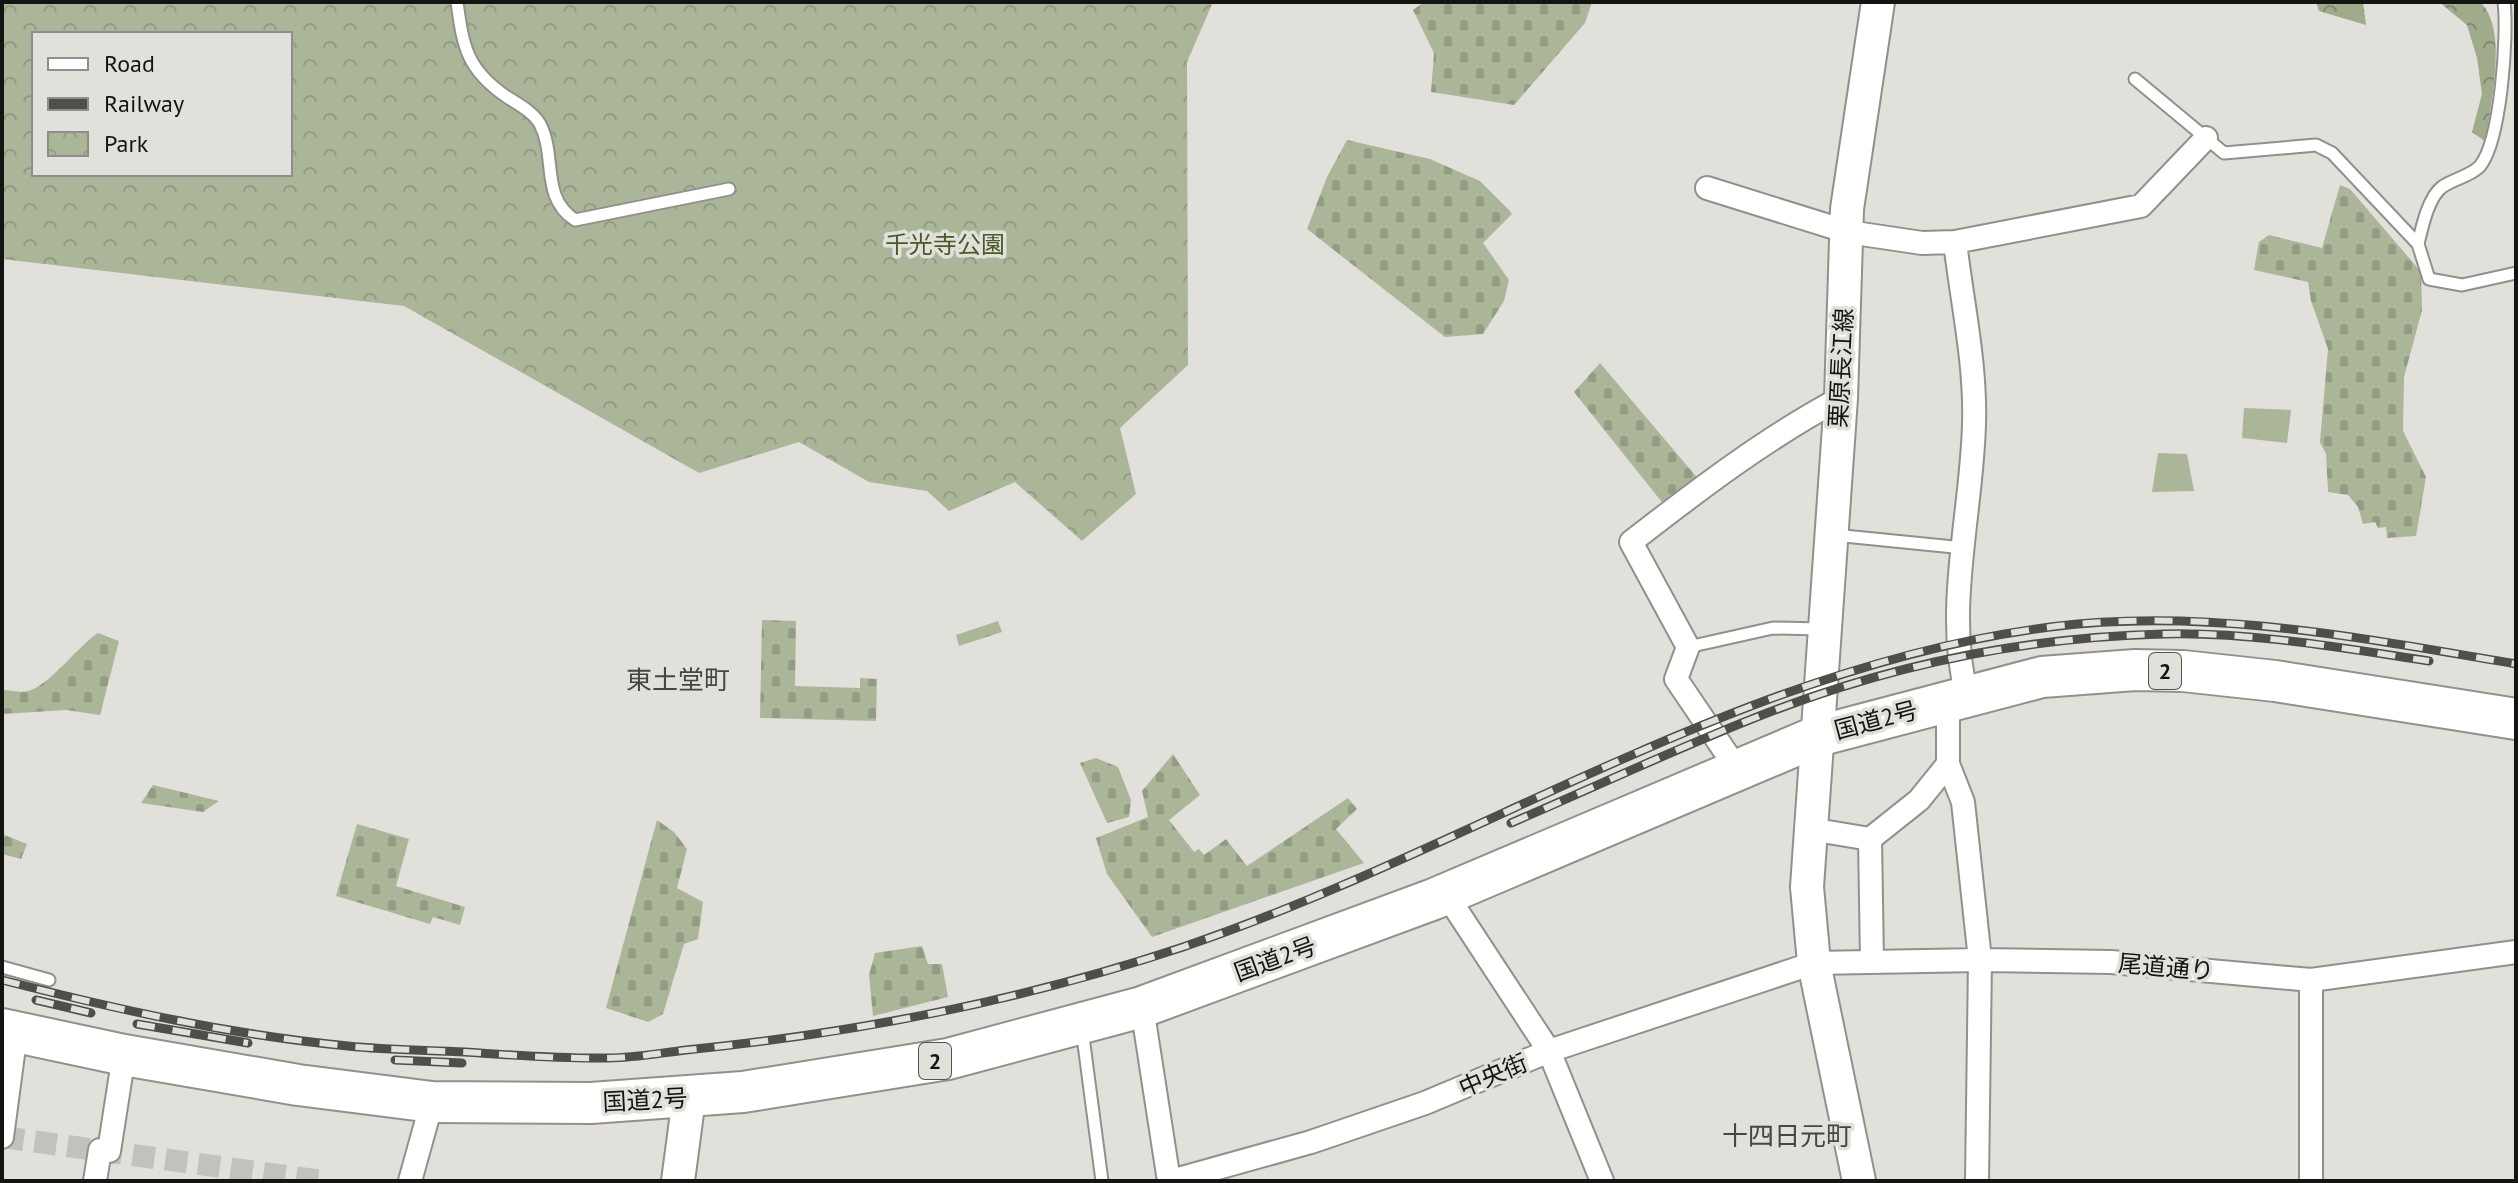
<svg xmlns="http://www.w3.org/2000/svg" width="2518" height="1183" font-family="'PT Sans','Noto Sans JP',sans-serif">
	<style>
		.forest { fill: url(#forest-crowns) }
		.cemetery { fill: url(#cemetery-stones) }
		.park { fill: url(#park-crowns); fill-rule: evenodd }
		.garden { fill: #abb699 }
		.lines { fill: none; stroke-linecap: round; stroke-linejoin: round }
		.street-tunnel { stroke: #c3c1bc; stroke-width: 22; stroke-dasharray: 22 11; stroke-linecap: butt }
		.lane-casing { stroke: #92908a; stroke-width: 15 }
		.street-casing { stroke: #92908a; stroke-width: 26 }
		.secondary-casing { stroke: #92908a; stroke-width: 36 }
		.highway-casing { stroke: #92908a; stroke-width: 44 }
		.lane { stroke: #fff; stroke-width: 11 }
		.street { stroke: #fff; stroke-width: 22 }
		.secondary { stroke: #fff; stroke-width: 32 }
		.highway { stroke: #fff; stroke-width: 40 }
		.rail-casing { stroke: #4f4e4b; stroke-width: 9 }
		.rail { stroke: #e2e0da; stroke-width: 6; stroke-dasharray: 18; stroke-linecap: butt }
		.labels { text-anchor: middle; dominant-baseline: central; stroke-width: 7; stroke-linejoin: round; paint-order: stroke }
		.shield { fill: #e2e0da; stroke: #52514e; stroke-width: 2 }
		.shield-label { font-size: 22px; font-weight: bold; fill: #141412 }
		.park-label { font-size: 24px; fill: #485926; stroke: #e2e0da }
		.street-label { font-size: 24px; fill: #141412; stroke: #e2e0da }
		.neighbourhood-label { font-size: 26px; fill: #474541; stroke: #e2e0da }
	</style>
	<defs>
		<pattern id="forest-crowns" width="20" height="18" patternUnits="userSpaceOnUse" patternTransform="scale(2)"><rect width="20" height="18" fill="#9fab8b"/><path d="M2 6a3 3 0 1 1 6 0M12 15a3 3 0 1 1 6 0" fill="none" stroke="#808a70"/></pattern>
		<pattern id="cemetery-stones" width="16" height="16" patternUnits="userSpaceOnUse" patternTransform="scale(2)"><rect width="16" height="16" fill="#abb699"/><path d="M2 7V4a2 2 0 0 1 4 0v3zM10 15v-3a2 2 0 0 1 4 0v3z" fill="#929c83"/></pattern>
		<pattern id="park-crowns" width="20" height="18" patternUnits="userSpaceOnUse" patternTransform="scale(2)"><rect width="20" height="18" fill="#abb699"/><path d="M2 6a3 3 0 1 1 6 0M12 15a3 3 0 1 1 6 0" fill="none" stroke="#929c83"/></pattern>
	</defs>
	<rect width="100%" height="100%" fill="#e2e0da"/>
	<path class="forest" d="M2316 2H2363L2366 25 2319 11Z
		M2439 2H2480C2509 29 2490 104 2486 142L2472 132 2482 94 2477 58 2467 25Z"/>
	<path class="cemetery" d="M1424 2H1592L1585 23 1514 105 1431 92 1434 53 1413 10Z
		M1347 140 1430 159 1480 181 1510 211 1512 214 1483 243 1509 280 1504 301 1483 334 1445 337 1307 229 1327 177Z
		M2340 185 2350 189 2421 272 2422 310 2404 377 2403 431 2426 477 2416 536 2387 538 2386 527 2378 528 2375 522 2363 524 2358 507 2348 495 2328 492 2326 454 2320 442 2328 349 2311 301 2308 282 2254 270 2259 242 2269 235 2322 248Z
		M1600 363 1700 481 1665 506 1574 392Z
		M762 620 796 621 795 686 860 688V678L877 679 876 721 760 718Z
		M98 633 119 641 100 715 66 710 2 714V690C9 690 21 693 28 691 50 685 76 648 98 633Z
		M1173 754 1200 795 1169 820 1194 852 1199 849 1204 855 1226 839 1247 866 1348 798 1357 809 1336 829 1364 863 1152 937 1107 874 1096 838 1148 817 1142 791Z
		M1096 758 1118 767 1131 800 1129 817 1107 823 1080 763Z
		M153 785 219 801 203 812 141 803Z
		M657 820 674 832 687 849 677 888 703 902 698 939 684 944 663 1014 648 1022 606 1008Z
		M357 824 409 839 396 886 465 907 460 925 433 917 430 924 336 896Z
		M2 834 27 844 21 859 2 854Z
		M922 946 928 964H942L948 997 873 1016 869 975 875 953Z"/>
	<path class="park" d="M2 2H1213L1187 62 1188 365 1120 428 1136 494 1082 541 1015 482 949 511 927 491 869 482 799 442 699 473 404 306 2 259ZM34 34H290V174H34Z
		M998 621 1002 632 959 646 956 635Z"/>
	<path class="garden" d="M2244 408 2291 410 2287 443 2242 438Z
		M2158 453 2187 454 2194 491 2152 492Z"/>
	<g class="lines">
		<path class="street-tunnel" d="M2 1137 322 1181"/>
		<g class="lane-casing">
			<path id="lane" d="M457 2C463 47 467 70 507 97 518 104 533 112 540 124 557 157 540 197 575 220L729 189
				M2135 79 2224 153 2316 145 2332 153 2418 244 2429 279 2462 285 2516 273
				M2418 244C2422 227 2428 198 2442 187 2453 179 2471 176 2480 166 2501 140 2508 35 2504 2
				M1834 535 1964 548
				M1688 647 1773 628 1821 629
				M2 967 49 980
				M1082 1029 1102 1181"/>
		</g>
		<g class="street-casing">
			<path id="street" d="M1707 188 1848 232 1922 243 1955 242 2141 206 2206 138
				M1955 242C1962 302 1976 364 1974 424 1972 512 1944 610 1967 696
				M1948 700V764L1963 802 1980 960 1977 1181
				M1737 769 1676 679 1688 647 1631 542C1698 490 1766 438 1841 398
				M1810 829 1870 839
				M1446 894 1549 1051 1602 1181
				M1872 962 1870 839 1919 800 1948 764
				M2311 980V1181
				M1142 1007 1169 1181
				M2 1137 16 1032
				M109 1151 124 1055
				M95 1181 100 1150
				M410 1181 432 1102
				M1171 1181 1311 1142 1425 1103 1549 1051 1814 963 1980 960 2111 962 2311 980 2516 952"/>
		</g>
		<g class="secondary-casing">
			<path id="secondary" d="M678 1181 689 1098
				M1859 1181 1814 963 1807 887 1841 398 1847 209 1878 2"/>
		</g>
		<g class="highway-casing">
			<path id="highway" d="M2 1029 124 1055 298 1085 432 1102 591 1103 743 1092 948 1059 1142 1007 1434 899 1818 736 2042 677 2135 670 2183 671 2275 681 2516 719"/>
		</g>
		<use href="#lane" class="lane"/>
		<use href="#street" class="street"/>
		<use href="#secondary" class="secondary"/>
		<use href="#highway" class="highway"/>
		<g class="rail-casing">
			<path id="rail" d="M1511 823C1595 787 1677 748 1762 715 1890 665 2027 637 2164 634 2253 632 2342 648 2429 661
				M2 980C115 1009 231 1035 348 1046 387 1050 426 1050 465 1052 512 1055 561 1059 608 1058 634 1058 660 1053 686 1050 856 1033 1021 1001 1183 947 1475 848 1739 667 2050 627 2206 607 2362 638 2516 664
				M36 1000 91 1013
				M137 1024 248 1043
				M395 1060 462 1063"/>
		</g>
		<use href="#rail" class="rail"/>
	</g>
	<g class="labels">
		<g class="shield">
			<rect x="2149" y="653" width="32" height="36" rx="6"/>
			<rect x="919" y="1043" width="32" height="36" rx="6"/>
		</g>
		<g class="shield-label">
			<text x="2165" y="671">2</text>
			<text x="935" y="1061">2</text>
		</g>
		<g class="park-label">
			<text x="945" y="244">千光寺公園</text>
		</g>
		<g class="street-label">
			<text transform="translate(1841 368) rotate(-87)">栗原長江線</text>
			<text transform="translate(1876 720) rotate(-15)">国道2号</text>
			<text transform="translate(1275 959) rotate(-20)">国道2号</text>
			<text transform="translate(2166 967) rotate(5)">尾道通り</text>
			<text transform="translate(1493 1075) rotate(-23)">中央街</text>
			<text transform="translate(645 1100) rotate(-3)">国道2号</text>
		</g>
		<g class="neighbourhood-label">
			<text x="678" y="679">東土堂町</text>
			<text x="1787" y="1135">十四日元町</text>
		</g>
	</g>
	<rect width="2518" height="1183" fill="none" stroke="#141412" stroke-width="8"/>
	<rect x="32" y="32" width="260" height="144" fill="#e2e0da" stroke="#908e8a" stroke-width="2"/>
	<rect x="48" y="58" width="40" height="12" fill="#ffffff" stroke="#908e8a" stroke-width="2"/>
	<text x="104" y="72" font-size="24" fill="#141412">Road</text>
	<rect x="48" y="98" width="40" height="12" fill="#4f4e4b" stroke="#908e8a" stroke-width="2"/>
	<text x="104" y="112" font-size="24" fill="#141412">Railway</text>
	<rect x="48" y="132" width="40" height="24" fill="url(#park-crowns)" stroke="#908e8a" stroke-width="2"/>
	<text x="104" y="152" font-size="24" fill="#141412">Park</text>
</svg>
